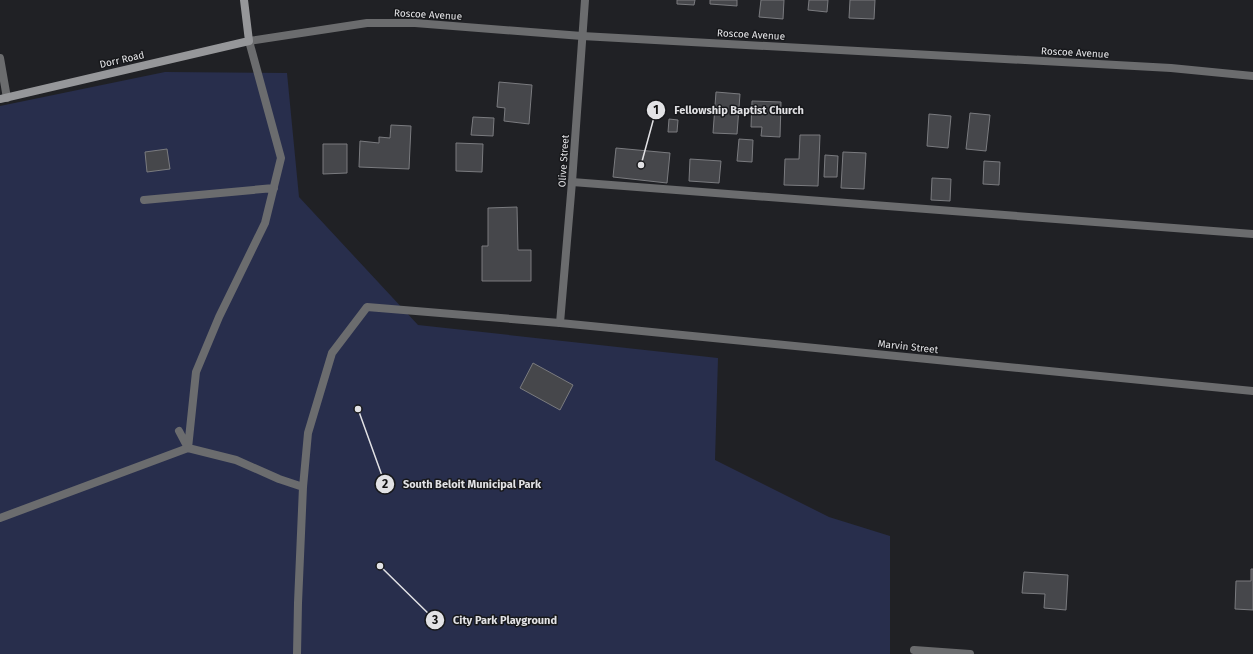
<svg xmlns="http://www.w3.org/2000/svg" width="1253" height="654" font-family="'Fira Sans',sans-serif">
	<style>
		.green { fill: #282e4c }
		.building { fill: #46474b; stroke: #7a7b7f }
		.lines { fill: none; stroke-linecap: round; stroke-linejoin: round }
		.lane { stroke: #6b6c6e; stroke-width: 8 }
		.street { stroke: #6b6c6e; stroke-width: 8 }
		.secondary { stroke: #96979a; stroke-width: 8 }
		.labels { text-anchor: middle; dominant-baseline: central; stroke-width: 3; stroke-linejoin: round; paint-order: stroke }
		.street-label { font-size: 10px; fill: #e2e2e5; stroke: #17181b }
		.leader { fill: none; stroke: #e2e2e5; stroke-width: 1.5 }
		.callout-dot { fill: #e2e2e5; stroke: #17181b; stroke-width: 1.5 }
		.mark-label { font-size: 12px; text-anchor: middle; font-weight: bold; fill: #111 }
		.callout-label { font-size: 11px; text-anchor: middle; font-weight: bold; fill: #e2e2e5; stroke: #17181b; stroke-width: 3; stroke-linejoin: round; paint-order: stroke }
	</style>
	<rect width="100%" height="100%" fill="#202125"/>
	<path class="green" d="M165 72 287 73 299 197 418 325 718 358 715 460 829 517 890 536V654H0V106Z"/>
	<path class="building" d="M677 0H695L694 5 677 4Z
		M710 0H737V6L710 4Z
		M761 0H784L783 19 759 17Z
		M809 0H828L827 12 808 10Z
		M850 0H875L874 19 849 18Z
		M499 82 532 85 529 124 504 121 505 108 497 107Z
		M716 92 740 94 737 134 713 133Z
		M752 101 781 102 780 137 761 136 762 127H751Z
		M970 113 990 115 986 151 966 149Z
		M929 114 951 116 948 148 927 146Z
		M473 117 494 118 493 136 471 135Z
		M669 119 678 120 677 132H668Z
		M391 125 411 126 409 169 359 167 360 141 379 143V137L390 138Z
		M800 135H820L818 186 784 185 785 159H799Z
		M739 139 753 140 752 162 737 161Z
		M456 143 483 144 482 172 456 171Z
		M323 144H347V173L323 174Z
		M616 148 670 153 667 183 613 177Z
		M167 149 170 169 147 172 145 152Z
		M843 152 866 153 864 189 841 188Z
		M825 155 838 156 837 177H824Z
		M690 159 721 161 719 183 689 181Z
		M984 161 1000 162 999 185 983 184Z
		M932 178 951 179 950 201 931 200Z
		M517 207 518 250H531V281H482V246H488V208Z
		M533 363 573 385 560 410 520 388Z
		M1251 569H1253V610L1235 609 1236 581H1251Z
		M1024 572 1068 575 1066 610 1044 608 1045 594 1022 593Z"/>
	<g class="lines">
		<path class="lane" d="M572 182 1253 234
			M144 200 274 188
			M179 431 188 448 236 460 279 479 303 487
			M0 518 188 448 196 372 219 317 265 223 281 158 249 41
			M297 654 298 603 303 487 308 433 332 353 367 307 560 323"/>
		<path class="street" d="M585 0 572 182 560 323 1253 391
			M249 41 367 23H415L582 36 1171 68 1253 76
			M0 58 7 98
			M914 650 970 654"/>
		<path class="secondary" d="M0 99 249 41 244 0"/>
	</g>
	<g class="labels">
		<g class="street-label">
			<text transform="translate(428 15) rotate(3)">Roscoe Avenue</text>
			<text transform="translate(751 35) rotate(3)">Roscoe Avenue</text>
			<text transform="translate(1075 53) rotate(3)">Roscoe Avenue</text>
			<text transform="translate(122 60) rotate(-13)">Dorr Road</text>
			<text transform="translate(564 161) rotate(-86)">Olive Street</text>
			<text transform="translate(908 347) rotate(6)">Marvin Street</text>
		</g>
	</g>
	<path class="leader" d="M641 165L656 110M358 409L385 484M380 566L435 620"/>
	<g class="callout-dot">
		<circle cx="641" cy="165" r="4"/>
		<circle cx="358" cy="409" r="4"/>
		<circle cx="380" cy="566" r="4"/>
		<circle cx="656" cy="110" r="10"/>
		<circle cx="385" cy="484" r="10"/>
		<circle cx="435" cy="620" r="10"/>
	</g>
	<g class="mark-label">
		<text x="656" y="114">1</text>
		<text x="385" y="488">2</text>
		<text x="435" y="624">3</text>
	</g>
	<g class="callout-label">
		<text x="739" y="114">Fellowship Baptist Church</text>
		<text x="472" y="488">South Beloit Municipal Park</text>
		<text x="505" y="624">City Park Playground</text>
	</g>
</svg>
